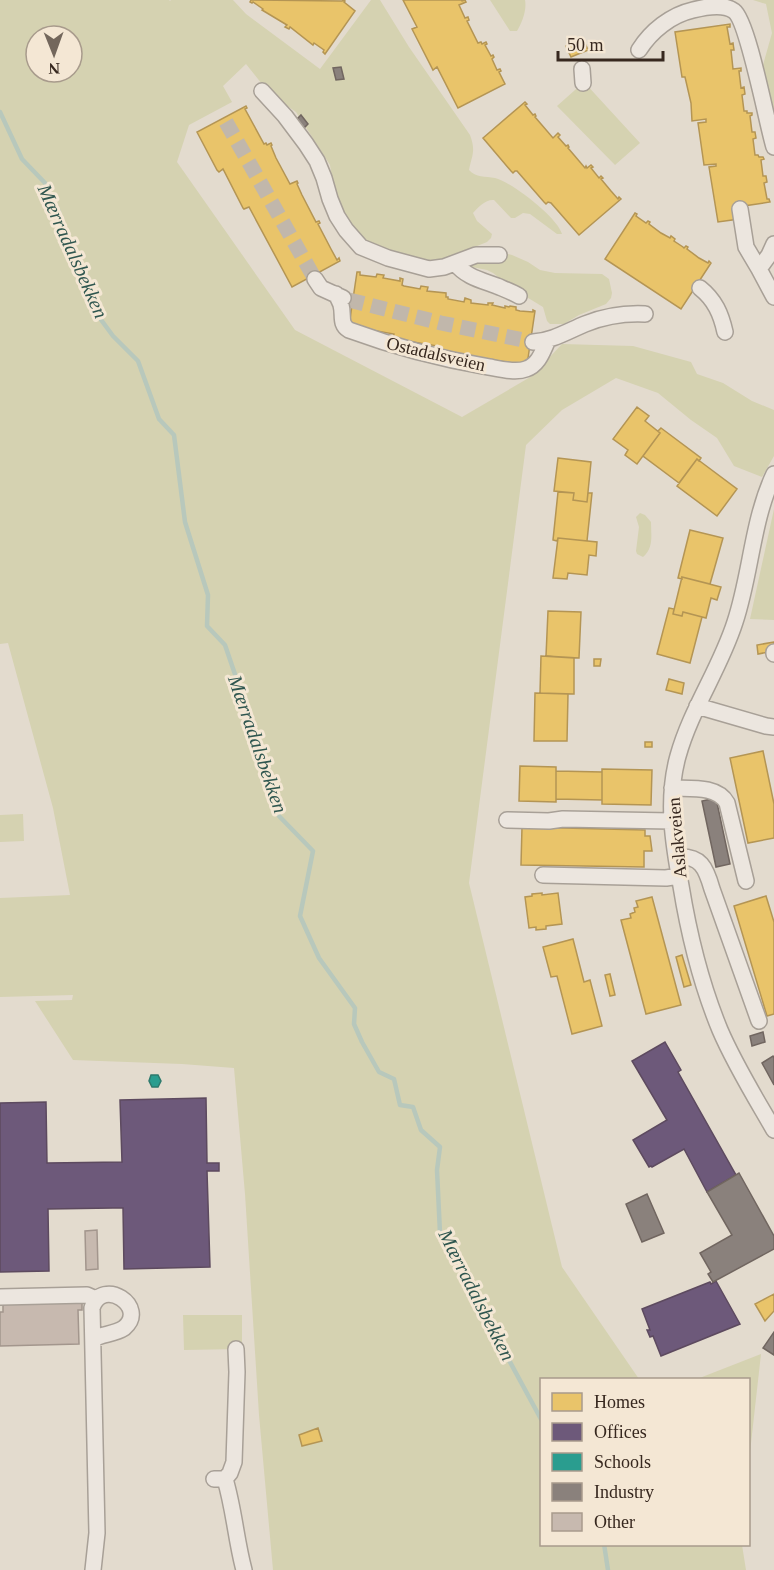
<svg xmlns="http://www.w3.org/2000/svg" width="774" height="1570" font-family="Georgia,serif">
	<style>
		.green { fill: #d5d2b1; fill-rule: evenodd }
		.homes { fill: #e9c46a; stroke: #b49554; stroke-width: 1.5 }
		.offices { fill: #6d597a; stroke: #5d4a5f; stroke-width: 1.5 }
		.schools { fill: #2a9d8f; stroke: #2e7a6d; stroke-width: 1.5 }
		.industry { fill: #8a817c; stroke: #716660; stroke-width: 1.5 }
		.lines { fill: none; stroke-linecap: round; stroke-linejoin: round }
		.stream { stroke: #b8c8bc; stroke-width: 4.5 }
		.building { fill: #c7b9af; stroke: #a3968d; stroke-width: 1.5 }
		.minor-tunnel { stroke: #c1b7ab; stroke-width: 15; stroke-dasharray: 15 8; stroke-linecap: butt }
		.minor-casing { stroke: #a8a097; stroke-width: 18 }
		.minor { stroke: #ece6df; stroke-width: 15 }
		.labels { text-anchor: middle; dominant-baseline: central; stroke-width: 6; stroke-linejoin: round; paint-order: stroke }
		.street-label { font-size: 18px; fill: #37281f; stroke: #f4e7d4 }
		.water-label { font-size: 20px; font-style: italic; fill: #2f564f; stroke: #f4e7d4 }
	</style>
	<rect width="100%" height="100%" fill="#e3dbce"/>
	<path class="green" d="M0 0H169L170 1 171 0H233L246 14 320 69 371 0H380L409 47 470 135C476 151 472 155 469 170 476 178 485 176 495 178 512 182 558 218 562 234H557L530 214 523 213 515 218H511L494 200C486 199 478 207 473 213L477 221 492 234 491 238 487 242 445 259 427 264 365 242 342 213 335 196 330 165 296 112 270 94 246 64 223 86 232 102 189 125 177 162 295 330 462 417 532 376 562 344 633 346 691 362 697 374 723 383 752 401 774 410V456L762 477 734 466 717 438 691 420 658 393 616 378 562 410 526 445 469 883 562 1267 639 1379 542 1380V1544L742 1545 746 1570H273L259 1415 245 1194 234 1068 182 1064 73 1060 35 1001 72 1000 73 995 0 997V898L70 895 53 808 8 643 0 644ZM36 36H72V72H36Z
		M490 0H525C527 10 522 23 517 31H510Z
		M753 0H774V128L761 72 772 33 766 4Z
		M584 82 640 143 615 165 557 106Z
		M504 253 512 255 528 262 540 270 555 273 602 274 609 279 612 293 611 298 606 304 579 315 564 324H550L547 321 543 307 515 290 493 273 487 270 467 266Z
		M774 509V620L750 619Z
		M640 513 645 515 651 522C651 535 654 548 643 557L637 554 636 551 639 527 636 517Z
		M23 814 24 841 0 842V815Z
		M183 1315H242V1349L184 1350Z
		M761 1354 749 1461 748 1380 697 1379Z"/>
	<path class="homes" d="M251 0 342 1 344 0 345 1 344 2 355 11 325 54 323 52 324 50 314 43 313 45 290 27 289 29 285 27 287 25 262 10 263 9 253 2 252 3 250 2Z
		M403 0H461L462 1 465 0 466 2 459 5 465 18 468 17 469 20 467 21 478 43 481 42 482 44 486 42 487 44 485 45 491 56 493 55 494 57 492 59 497 70 500 69 501 71 499 72 505 84 458 108 437 67 433 70 412 29 417 27Z
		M730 24V27H727L730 44 733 43 734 50H731L733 69 741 68V71H739L741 88 744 87 745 94 742 95 744 111H747V113H752V115L750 116 752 132H755L756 138 753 139 755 155H758L759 157H763L764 159 761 160 763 176H766L767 182 764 183 767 199H769L770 202 737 207 739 219 718 222 709 167 716 166V164L704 165 698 123 706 122V119L692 121 691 103 685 77H682L675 32Z
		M583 38 588 50 571 57 566 46Z
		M525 102 527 104 525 105 533 115 535 114 536 116 535 117 553 138 558 133 560 135 558 137 566 146 568 145 569 147 568 148 585 168 586 166 587 168 591 165 593 167 591 168 599 178 601 176 603 178 601 179 611 191 618 199 619 197 621 199 579 235 551 203 548 202 546 204 544 202 517 171H515L513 173 511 171 483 138Z
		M246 106 247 108 245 109 264 144 266 143 267 145 271 143 272 145 271 146 276 158 290 184 297 181 298 183 297 184 302 195 316 222 319 221 320 223 318 224 331 249 337 260 339 258 340 261 292 287 249 207 244 209 243 208 223 169 219 172 217 170 198 134 197 132Z
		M635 213 637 214 636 216 646 223 648 221 650 222 649 224 661 233 670 238 671 236 675 239 674 241 683 247 684 248 686 246 688 247 687 249 699 258 708 263 709 261 711 263 681 309 605 259Z
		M357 272H360V275L376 277 377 274 384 275 383 278 400 281V278L403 279 402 285 404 286 420 289 421 286 428 287 427 291 446 293V297H448V299L464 302 465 298 471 300V303L488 305V303H493L492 305 505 308V306L509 307 510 306 516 307V310L520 311 533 312V310L535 311 527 365 479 358 437 350 438 346 395 339 393 338 394 334 349 326Z
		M637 407 649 416 645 421 660 433 637 464 625 455 628 450 613 439Z
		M661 428 701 458 699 461 697 459 679 483 643 456 660 433 658 431Z
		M558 458 591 462 587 502 573 500 574 493 554 491Z
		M697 459 737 489 717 516 677 486Z
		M558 492 574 493 573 500 587 502 588 493H592L587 541 558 538 557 541 553 540Z
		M690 530 723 538 710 584 682 577V579L678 578Z
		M558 538 597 542 596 556 589 555 587 575 568 573 567 579 553 578Z
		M682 577 721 587 717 600 711 598 706 618 683 612 682 616 673 614Z
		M669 608 674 609 673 614 682 616 683 612 702 617 690 663 657 654Z
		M548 611 581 612 579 658 546 656Z
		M774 642V651L758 654 757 645Z
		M541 656 574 658V694L540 693Z
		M594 659H601L600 666H594Z
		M669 679 684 683 682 694 666 690Z
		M535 693 568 694 567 741H534Z
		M645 742H652V747H645Z
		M763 751 774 804V838L748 843 730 758Z
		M520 766 556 767V802L519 801Z
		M602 769 652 770 651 805 602 804Z
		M556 771 602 772V800L556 799Z
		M522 827 645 830V836H650L652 851H644V867L521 865Z
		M542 893V895L558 893 562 924 546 926V929L536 930V927L529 928 525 897 532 896V894Z
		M766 896 774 922V1014L767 1016 734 906Z
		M652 897 681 1005 646 1014 621 920 631 918 630 914 635 912 634 908 638 907 636 901Z
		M573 939 584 982 590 980 602 1026 572 1034 557 976 551 977 543 947Z
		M682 955 691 985 684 987 676 957Z
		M610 974 615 995 610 996 605 975Z
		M774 1294V1311L765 1321 755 1304Z
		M318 1428 322 1441 302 1446 299 1435Z"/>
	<path class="offices" d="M665 1042 681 1070 678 1072 736 1175 707 1192 684 1149 652 1167 651 1166 649 1167 633 1140 667 1120 632 1061Z
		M206 1098 207 1163H219V1171H207L210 1267 124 1269 123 1208H113L48 1209 49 1271 0 1272V1103L46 1102 47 1163 122 1162 120 1100Z
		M716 1281 740 1324 661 1356 653 1336 650 1337 647 1330H650L642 1309 710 1282 711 1284Z"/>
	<path class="schools" d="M151 1075H158L161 1081 158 1087H152L149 1081Z"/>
	<path class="industry" d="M341 67 344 79 336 80 333 68Z
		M301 115 308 124 303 129 296 120Z
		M716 798 730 864 716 867 702 801Z
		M763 1032 765 1042 752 1046 750 1036Z
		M773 1056 774 1058V1085L762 1063Z
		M739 1173 774 1236V1249L713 1282 708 1274 711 1272 700 1253 732 1235 707 1192Z
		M647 1194 664 1233 642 1242 626 1204Z
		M774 1332V1355L763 1348Z"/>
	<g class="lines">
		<path class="stream" d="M0 112 22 159 45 183 59 212 64 240 86 276 99 317 113 336 138 361 159 419 174 435 185 522 208 595 207 626 225 645 265 762 268 785 279 816 313 851 300 916 319 958 355 1008 354 1024 362 1042 379 1072 394 1079 400 1105 413 1107 421 1130 440 1147 437 1170 440 1233 542 1421
			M604 1544 608 1570"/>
	</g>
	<path class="building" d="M97 1230 98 1269 86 1270 85 1231Z
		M82 1301V1310H78L79 1344 0 1346V1312H3V1303Z"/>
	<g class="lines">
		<path class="minor-tunnel" d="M226 122 315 279
			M349 300 441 323 533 342"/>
		<g class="minor-casing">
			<path id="minor" d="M639 50C651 31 671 15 693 10 705 7 723 3 734 11 748 21 767 124 774 147
				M582 69 583 83
				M262 91 285 116 306 144 317 161 324 178 330 199 337 216 346 230 361 247 388 258 429 269 444 267 476 255H499
				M740 209 746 247 759 269
				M774 244 769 255 759 269 774 297
				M455 263C466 277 481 280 497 286 504 289 512 292 519 296
				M315 279 321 288 343 298
				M700 288C715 300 721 314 725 332
				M336 294C337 296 341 304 341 305 344 315 339 324 349 330 395 347 441 359 489 367 500 369 516 373 526 369 539 365 543 350 548 340
				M533 342C552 341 568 331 585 324 605 316 624 313 645 314
				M774 474C752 521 751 574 735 622 720 669 691 709 678 756 666 799 673 843 681 886 689 935 701 984 720 1030 735 1065 755 1097 774 1130
				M774 652V654
				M697 706 766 726 774 727
				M672 788C689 789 717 785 727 803L746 881
				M507 820 549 821 563 819 671 821
				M676 857C701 855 706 868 712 889L759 1021
				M543 875 666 878 679 876
				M0 1297 87 1295 96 1299
				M93 1339C102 1334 115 1334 124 1328 149 1307 102 1276 92 1308L97 1533 93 1570
				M214 1479H225L230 1473 234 1462 237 1372 236 1349
				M225 1479C234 1509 236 1540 244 1570"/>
		</g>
		<use href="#minor" class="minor"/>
	</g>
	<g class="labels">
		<g class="street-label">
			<text transform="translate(436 354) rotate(13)">Ostadalsveien</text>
			<text transform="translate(677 838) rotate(-95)">Aslakveien</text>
		</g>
		<g class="water-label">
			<text transform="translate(73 251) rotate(66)">Mærradalsbekken</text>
			<text transform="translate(258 744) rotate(71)">Mærradalsbekken</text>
			<text transform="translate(477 1295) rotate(63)">Mærradalsbekken</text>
		</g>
	</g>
	<rect x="540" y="1378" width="210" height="168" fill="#f4e7d4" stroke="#a89b8c" stroke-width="1.5"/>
	<rect x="552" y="1393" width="30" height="18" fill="#e9c46a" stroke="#a89b8c" stroke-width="1.5"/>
	<text x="594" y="1408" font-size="18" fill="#37281f">Homes</text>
	<rect x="552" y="1423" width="30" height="18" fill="#6d597a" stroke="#a89b8c" stroke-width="1.5"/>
	<text x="594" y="1438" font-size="18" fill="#37281f">Offices</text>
	<rect x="552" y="1453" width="30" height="18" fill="#2a9d8f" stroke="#a89b8c" stroke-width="1.5"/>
	<text x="594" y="1468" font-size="18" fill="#37281f">Schools</text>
	<rect x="552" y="1483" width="30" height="18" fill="#8a817c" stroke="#a89b8c" stroke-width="1.5"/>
	<text x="594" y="1498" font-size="18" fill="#37281f">Industry</text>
	<rect x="552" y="1513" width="30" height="18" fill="#c7b9af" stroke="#a89b8c" stroke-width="1.5"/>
	<text x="594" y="1528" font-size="18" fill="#37281f">Other</text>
	<g transform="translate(54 54) rotate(179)"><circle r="28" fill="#f4e7d4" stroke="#a89b8c" stroke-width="1.5"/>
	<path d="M0-4.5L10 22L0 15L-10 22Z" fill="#73675c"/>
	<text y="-9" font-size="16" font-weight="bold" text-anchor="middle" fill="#37281f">N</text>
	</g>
	<path d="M558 51v9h105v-9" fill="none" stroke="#37281f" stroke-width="3"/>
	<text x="567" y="51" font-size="18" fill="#37281f" stroke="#f4e7d4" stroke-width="4.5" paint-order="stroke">50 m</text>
</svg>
